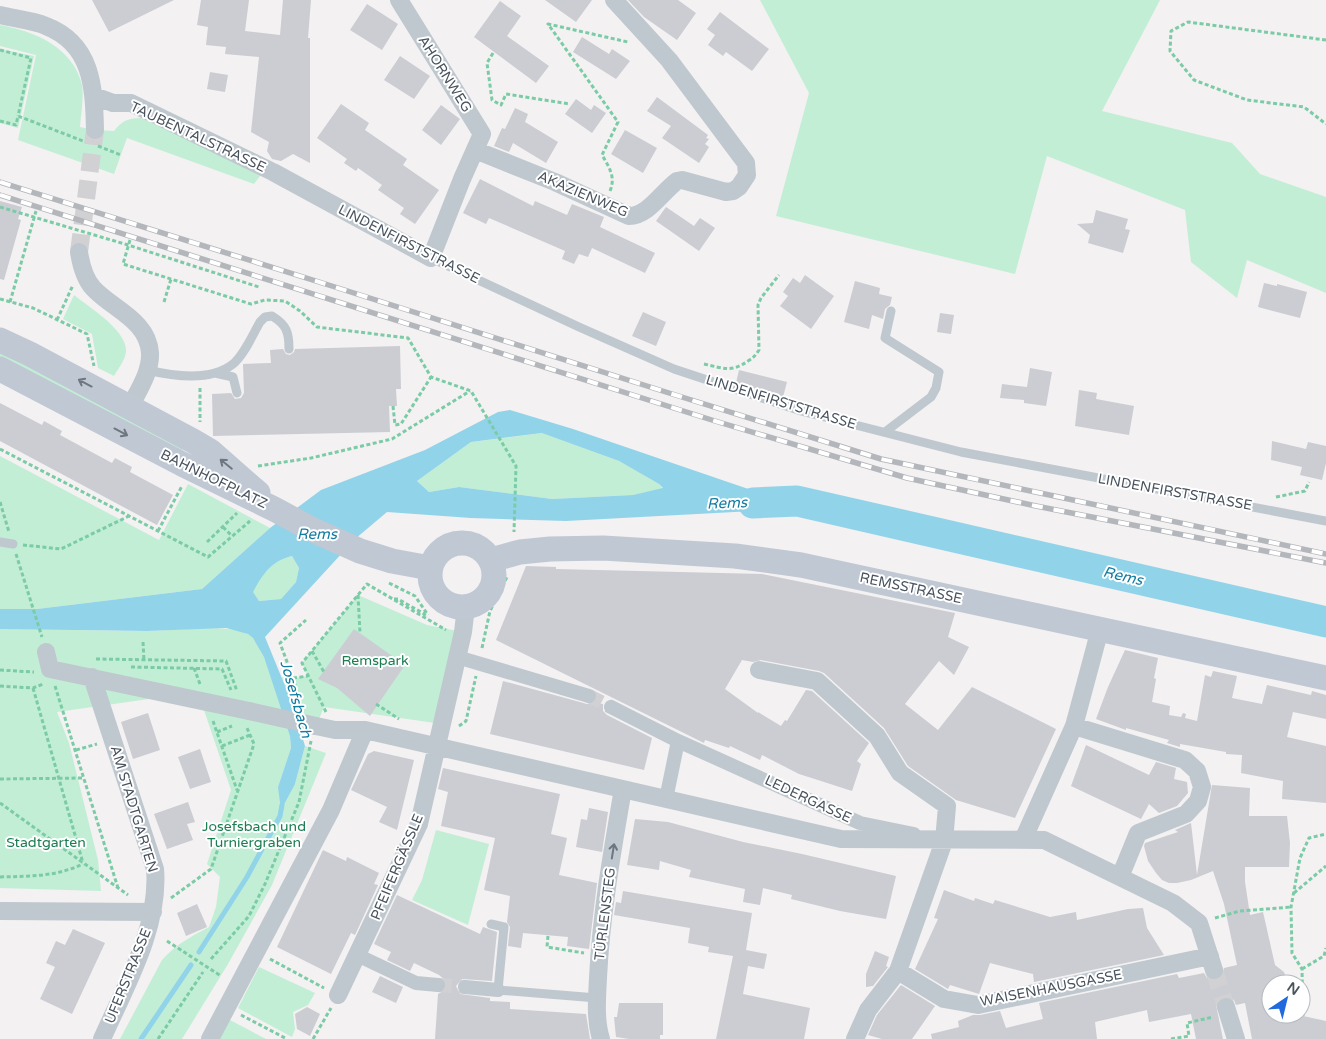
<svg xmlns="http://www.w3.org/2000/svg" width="1326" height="1039" font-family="'Varela Round',sans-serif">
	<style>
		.green { fill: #c2eed5 }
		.water { fill: #91d3e9; fill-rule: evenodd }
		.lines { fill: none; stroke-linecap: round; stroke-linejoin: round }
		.stream { stroke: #91d3e9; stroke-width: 5 }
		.river { stroke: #91d3e9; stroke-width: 31 }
		.building { fill: #cbcdd3 }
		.pedestrian-tunnel { stroke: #d1d1d4; stroke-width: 14; stroke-dasharray: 14 7; stroke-linecap: butt }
		.minor-tunnel { stroke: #d1d1d4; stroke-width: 18; stroke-dasharray: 18 9; stroke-linecap: butt }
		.path { stroke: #7bcba7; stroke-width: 3; stroke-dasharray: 4 2.5; stroke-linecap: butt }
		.service { stroke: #bfc8cf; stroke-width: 9 }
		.pedestrian { stroke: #bfc8cf; stroke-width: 14 }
		.minor { stroke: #bfc8cf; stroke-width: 18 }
		.secondary { stroke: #c0c8d4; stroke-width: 25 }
		.rail-casing { stroke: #b3b6bb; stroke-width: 5.5 }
		.rail { stroke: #fff; stroke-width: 4; stroke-dasharray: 11; stroke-linecap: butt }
		.path-bridge { stroke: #7bcba7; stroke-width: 3; stroke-dasharray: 4 2.5; stroke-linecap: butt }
		.minor-bridge { stroke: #bfc8cf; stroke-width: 18 }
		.oneway { stroke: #6d7681 }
		.oneway2 { stroke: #6c7680 }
		.labels { text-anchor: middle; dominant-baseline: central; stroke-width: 4; stroke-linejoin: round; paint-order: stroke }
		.street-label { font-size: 14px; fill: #49535e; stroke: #fff }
		.park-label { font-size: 14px; fill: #1b7e51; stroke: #fff }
		.water-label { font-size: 15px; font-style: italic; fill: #127ca1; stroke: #fff }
	</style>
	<rect width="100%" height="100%" fill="#f3f1f1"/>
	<path class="green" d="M760 0H1160L1102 111 1232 143 1260 174 1326 197V293L1247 260 1237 298 1191 262 1185 210 1047 156 1015 274 776 216 809 93Z
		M0 25C34 31 73 47 82 85 84 96 81 115 80 127L95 130 114 131C122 121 128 118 141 118L263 172 254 184 127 138 114 174 18 140 36 55 0 46Z
		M0 49 34 56 18 128 0 123Z
		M74 295C89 307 128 331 126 352 125 360 118 369 114 376L98 368 92 334 63 319Z
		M0 351 185 445 180 453 0 358Z
		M543 433 619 461 659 484 663 489 633 495 552 499 459 487 429 492 417 481 471 442Z
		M0 456 159 540 188 484 270 528 202 589 37 609H0Z
		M292 556 299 568 296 582 281 599 259 601 252 592C263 574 271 561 292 556Z
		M358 595 427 625 463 632 435 723 324 707 316 726 290 736 291 748 278 787 295 784 305 746 326 753 272 885 228 964 182 1039H120L162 960C175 945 192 936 209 927L216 907 220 877 207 864 231 790 204 710 156 698 57 712 69 743 98 860 101 891 0 888V629C48 629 97 631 146 631 170 631 229 623 248 634 259 640 268 666 272 677L293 678 308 676 302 663Z
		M436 830 489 844 468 925 412 900 422 880Z
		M259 967 315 993 308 1005 293 1012 295 1029 292 1037 238 1008Z
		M228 1019 266 1039H218Z"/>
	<path class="water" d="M510 410 573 429 760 493 797 501 753 511 566 521 471 518 387 512 355 539 265 637 292 703 305 746 295 784 281 810 278 787 291 748 290 736 264 657 253 638 248 634 226 628 147 631 0 629V609H37L202 589 270 528 321 490 425 450 498 412ZM542 433 619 461 659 484 663 488 633 495 552 499 459 487 429 492 417 481 471 442ZM292 556 299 568 296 582 281 599 259 601 253 592C263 574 271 561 292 556Z"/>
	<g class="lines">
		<path class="stream" d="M199 952 247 877 280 816 282 805
			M141 1039 191 965"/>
		<path class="river" d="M753 503 797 501 1326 622"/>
	</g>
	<path class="building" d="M92 0H174L109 32Z
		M201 0H249L245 31 280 35 283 0H311L308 38H310V163L293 154 281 161 272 159 267 151 269 142 251 132 259 57 225 54 226 47 206 45 208 27 197 25Z
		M545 0H592L576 22Z
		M628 0H678L696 13 677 40 644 17Z
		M500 1 521 16 507 36 549 66 536 83 474 37Z
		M367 4 398 24 382 50 350 30Z
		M720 12 769 49 752 71 726 52 723 56 708 45 715 35 707 29Z
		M582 37 609 54 612 49 630 61 616 79 573 52Z
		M400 56 430 76 414 99 384 80Z
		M210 72 228 75 225 92 207 89Z
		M657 97 708 135 706 138 709 139 705 144 709 147 699 163 662 138 671 126 647 111Z
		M576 99 591 110 594 105 606 113 592 133 565 114Z
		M341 104 369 123 365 130 407 159 403 165 439 190 415 224 400 214 404 208 378 190 382 185 358 168 356 171 344 163 347 159 317 138Z
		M441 105 460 119 441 145 422 130Z
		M515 108 528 114 525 122 558 142 546 163 513 143 509 152 494 146 502 128 505 129Z
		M625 130 657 148 643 173 611 154Z
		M480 179 533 206 535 201 567 215 572 204 604 217 600 227 655 253 645 273 592 248 588 257 579 254 574 264 562 259 565 251 489 218 486 224 463 213Z
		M0 201 22 207 18 219 21 220 4 280 0 279Z
		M666 207 694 226 700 218 715 228 699 251 656 221Z
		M1096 210 1128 219 1125 229 1130 230 1123 253 1088 243 1090 235 1077 224 1093 223Z
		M805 275 834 296 811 329 780 306 788 296 783 292 793 278 800 283Z
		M855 281 880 288 879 294 892 297 890 305 885 309 883 319 872 315 869 329 844 322Z
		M1264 283 1277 286V284L1307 292 1300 318 1258 307Z
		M643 312 666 322 656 346 632 336Z
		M940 313 954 315 951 334 937 332Z
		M400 346 401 389H396L397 406H389L390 432 213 436 212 394 231 393 235 399 241 398 244 393 243 364 271 363 270 350 283 349 286 354 290 355 294 352 295 349Z
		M1030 368 1052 372 1046 406 1024 403V400L1000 398 1002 384 1027 387Z
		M739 370 787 382 783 397 736 383Z
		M1079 390 1097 393 1096 399 1134 406 1129 435 1075 426Z
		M0 403 42 425 44 421 62 431 60 435 112 463 115 458 132 467 130 472 173 495 157 525 0 441Z
		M1272 441 1306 449 1308 442 1326 446V463L1322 480 1300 475 1302 467 1271 460Z
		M526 566 556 567V569L762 574 955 613 948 637 969 647 954 675 939 661 905 704 938 730 972 687 1056 729 1015 818 956 800 908 766 884 728 824 673 819 671 761 660 753 662 742 660 725 689 758 713V712L781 726 785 720 787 721 806 690 812 691 869 743 857 761 861 764 852 791 821 781 799 774 762 755 760 760 730 746 729 748 705 740 704 743 496 640Z
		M354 629 405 665 370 716 337 688 318 679Z
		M1125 650 1158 658 1154 678 1156 679 1152 702 1170 706 1169 715 1181 717 1183 713 1186 714 1185 718 1197 721 1205 675 1211 677 1213 671 1237 676 1232 698 1262 704 1267 685 1311 695 1312 691 1326 695V719L1293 712 1287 737 1326 746V803L1282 799 1283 781 1241 773 1242 755 1226 754V752L1180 744V747L1167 743 1169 740 1126 728V730L1096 719 1108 687Z
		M503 681 587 704 595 703 603 704V711L607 715 652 738 644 770 490 734Z
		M148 713 160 750 133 759 121 722Z
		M1086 745 1149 775 1156 762 1176 768 1174 779 1187 782 1188 793 1177 806 1159 813 1149 804 1141 819 1071 786Z
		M200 749 211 782 190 789 178 757Z
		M374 751 414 760 397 830 379 822 387 807 351 790 368 754Z
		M443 768 560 794 551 834 567 838 559 875 597 883 589 949 567 946 568 937 523 933 521 948 508 946 510 927 507 922 510 896 484 890 495 838 441 826 448 792 438 789Z
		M1212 785 1250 788 1249 816H1287L1290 843 1289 867H1245V882L1250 915 1263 912 1275 965 1284 972 1286 978 1284 984H1271V1014H1294L1326 1021V1039H1252L1245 1003 1236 1005 1234 1000 1228 997 1219 999 1216 1005 1223 1039H1196L1191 1014 1149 1022 1147 1010 1095 1022 1097 1039H932L931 1034 959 1027 958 1021 973 1015H980L1000 1011 1006 1028 1043 1019 1039 1003 1177 974 1179 978 1204 973 1207 978 1217 980 1222 977 1224 968 1237 965 1224 904 1213 871 1191 880 1177 883H1169L1162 880 1156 873 1148 861 1144 846 1145 843 1178 832 1175 830 1191 823 1197 875Z
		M188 802 195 822 187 824 193 840 167 849 154 814Z
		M589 808 608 812 602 852 576 847 581 819 587 820Z
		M635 819 668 822 743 842 802 854 896 876 886 919 840 911 791 899 792 895 763 888 760 905 743 902 745 889 689 877 691 870 660 861 659 870 627 865Z
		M323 850 346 861 347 857 379 873 374 884 378 885 355 935 351 933 331 974 277 947Z
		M944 890 974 901 975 898 993 904 995 900 1050 917 1076 912 1077 920 1128 909 1143 908 1147 928 1164 955 1034 982 1033 974 990 963 979 994 950 985 948 989 915 969 938 919 934 918Z
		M623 891 752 913 746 950 767 954 764 969 748 966 743 994 810 1008 804 1039H716L733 956 708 952 709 947 688 943 690 928 614 915 616 902 621 903Z
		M397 895 480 934 483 927 497 932 492 981 462 979 456 986 460 994 490 998V1001L510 1002V1009L586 1014 590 1039H435L438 994 445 990 446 981 439 975 414 963 410 971 387 960 391 952 374 944Z
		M197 904 207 927 186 936 177 913Z
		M73 929 105 943 72 1014 40 999 55 967 46 963 56 941 65 945Z
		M875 951 889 957 886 966 888 967 873 986 866 987V974Z
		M380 976 403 987 396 1003 372 992Z
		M901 985 935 1006 912 1039H882L868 1035 877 1015Z
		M619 1003H663V1035H660V1039H629L616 1037 614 1017H617Z
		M307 1007 320 1014 310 1036 297 1029 295 1014Z"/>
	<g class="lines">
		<path class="pedestrian-tunnel" d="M589 696 611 707
			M438 985 465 987"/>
		<path class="minor-tunnel" d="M79 252 95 130
			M1214 970 1226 1007"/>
		<path class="path" d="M1326 40 1188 22 1171 31 1170 51 1194 80 1247 100 1304 107 1326 124
			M0 50 31 58 18 116
			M493 53 487 63 492 100 501 105 506 94 570 104
			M0 121 16 125 18 116 83 141
			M98 146 121 155
			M610 191C616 177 609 167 602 155L618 122 548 24 628 42
			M0 207 128 245 259 287
			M130 240 123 264 251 304 265 300 285 301 300 311 317 327 408 338 431 377 471 391 516 466 514 532
			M0 299 33 308 87 334 94 366
			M10 302 36 211
			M164 302 171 279
			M57 320 73 285
			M704 364C723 368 731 373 748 361 753 358 756 355 759 350L758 305 761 298 779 275
			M200 388V422
			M393 406 395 425 401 424 431 377
			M0 449 208 557 250 521
			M258 466 311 458 392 439 470 391
			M1276 497 1305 491 1309 482
			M0 502 9 532
			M223 527 232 536
			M158 531 182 486
			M207 542 237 513
			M23 545 61 549 129 516
			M16 554 42 637
			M389 583 415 596 428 615
			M358 595 360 633
			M394 599H398L426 615
			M143 642 144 661
			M482 648 490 611 507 577
			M312 651 324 672
			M96 659 226 661 237 691
			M131 667 222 669 231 690
			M194 668 200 684
			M0 670 34 672
			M293 678 308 676
			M0 686 33 688 43 684
			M55 686 118 888
			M33 688 83 863
			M376 704 399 719
			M301 706 293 678 280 643 306 620
			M326 712 302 663 367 584 446 630
			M213 721 237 790
			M459 726 466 721 476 676
			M217 732 232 726
			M222 746 250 735
			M76 750 97 744
			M0 779 84 778
			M0 803 128 895
			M0 877C30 876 55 877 83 864
			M1294 893 1326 866
			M171 898 211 869 254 744 247 728
			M1215 918 1240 911 1291 907
			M548 936 547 947 584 953
			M211 959 249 916 265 884 299 802 311 741
			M270 959 324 988
			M1302 969 1324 956 1326 948
			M241 1015 287 1039
			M1303 1016 1302 969 1292 953 1291 907 1300 858 1309 838 1326 834
			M158 1039 203 972
			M313 1039 331 1008
			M1171 1039 1189 1036 1187 1023 1213 1017"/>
		<path class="service" d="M431 258 579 327 674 369 801 411 961 452 1326 521
			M147 370C173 376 210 382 233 364 244 355 253 334 260 322L265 317 272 316C287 325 289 333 289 349
			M215 373 233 377 237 393
			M885 432 931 397 936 388 939 372 885 338 891 311
			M0 542 13 544
			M491 924 504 927 498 990 597 998"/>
		<path class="pedestrian" d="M457 657 589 696
			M611 707 678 741 860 823 914 834
			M666 799 678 741
			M357 955 416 983 438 985
			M465 987 498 990"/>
		<path class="minor" d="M0 15C15 19 32 20 46 26 92 44 94 86 95 130
			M94 96 113 103H131L273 172 431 258 462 179 482 134 399 0
			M475 150 555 182 629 216C648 216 662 192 677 181L682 180 726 192 733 191 739 187 747 175 746 163 669 60 614 0
			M79 252C81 265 84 278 93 288 112 309 148 320 150 353 151 372 138 391 130 407
			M46 652 50 669 249 711
			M759 670 817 681 877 736 900 773 947 806 944 841 898 971 868 1010 855 1039
			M92 677 155 869C160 927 125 987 102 1039
			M316 726 335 730H365L841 839 1044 840 1173 903 1199 923 1214 970
			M1074 726 1185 760 1197 771 1202 787 1198 801 1186 814 1138 833 1120 877
			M1023 840 1074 726 1100 629
			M0 911 153 912
			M898 971 944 999 978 1005 1210 956
			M338 995 419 824 463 632 466 607
			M1226 1007 1236 1039
			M210 1039 331 810 365 730
			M601 1039C595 1020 597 998 598 978 601 915 612 852 623 789"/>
		<path class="secondary" d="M0 340 30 354 193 441 210 451 258 493
			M0 369 182 464 274 509 313 530 360 551 392 561 430 568
			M430 575a32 32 0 1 1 64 0a32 32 0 1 1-64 0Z
			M491 560 520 552 550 549 603 548 735 556 801 565 1326 678"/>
		<g class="rail-casing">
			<path id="rail" d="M0 182 335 287 669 393 881 459 1326 554
				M0 195 715 421 907 478 1036 506 1326 563"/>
		</g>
		<use href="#rail" class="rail"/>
		<path class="path-bridge" d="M167 941 221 976"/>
		<path class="minor-bridge" d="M249 711 316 726"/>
	</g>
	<defs><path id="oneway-shaft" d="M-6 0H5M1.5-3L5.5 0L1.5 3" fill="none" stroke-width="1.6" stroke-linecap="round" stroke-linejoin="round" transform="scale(1.25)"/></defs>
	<g class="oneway">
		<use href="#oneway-shaft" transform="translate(85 383) rotate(-152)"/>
		<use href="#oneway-shaft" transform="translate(121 432) rotate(28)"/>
		<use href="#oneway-shaft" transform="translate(226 464) rotate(-141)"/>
	</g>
	<use class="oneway2" href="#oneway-shaft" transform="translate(613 851) rotate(-81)"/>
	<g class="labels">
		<g class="street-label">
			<text transform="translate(445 74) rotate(58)">AHORNWEG</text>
			<text transform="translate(198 137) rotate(25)">TAUBENTALSTRASSE</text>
			<text transform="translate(583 194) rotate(23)">AKAZIENWEG</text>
			<text transform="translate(409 244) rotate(27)">LINDENFIRSTSTRASSE</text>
			<text transform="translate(781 402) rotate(17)">LINDENFIRSTSTRASSE</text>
			<text transform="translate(214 479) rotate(26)">BAHNHOFPLATZ</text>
			<text transform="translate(1175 492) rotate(10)">LINDENFIRSTSTRASSE</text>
			<text transform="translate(911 588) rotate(12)">REMSSTRASSE</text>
			<text transform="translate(808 799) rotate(25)">LEDERGASSE</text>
			<text transform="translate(134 809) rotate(73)">AM STADTGARTEN</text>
			<text transform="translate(397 867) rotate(-67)">PFEIFERGÄSSLE</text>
			<text transform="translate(605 914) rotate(-83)">TÜRLENSTEG</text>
			<text transform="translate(128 976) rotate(-68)">UFERSTRASSE</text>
			<text transform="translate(1051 988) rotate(-11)">WAISENHAUSGASSE</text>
		</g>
		<g class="park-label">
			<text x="375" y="660">Remspark</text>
			<text x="254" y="826">Josefsbach und<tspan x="254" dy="16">Turniergraben</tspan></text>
			<text x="46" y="842">Stadtgarten</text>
		</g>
		<g class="water-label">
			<text transform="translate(727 503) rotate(-2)">Rems</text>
			<text x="317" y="534">Rems</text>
			<text transform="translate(1123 576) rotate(13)">Rems</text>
			<text transform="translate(296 699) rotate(74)">Josefsbach</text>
		</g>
	</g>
	<g transform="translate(1286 999) rotate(35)"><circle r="24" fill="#ffffff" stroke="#b6babf"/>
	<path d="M0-4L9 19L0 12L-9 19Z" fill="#206ade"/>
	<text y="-8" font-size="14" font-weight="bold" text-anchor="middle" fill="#49535e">N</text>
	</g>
</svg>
